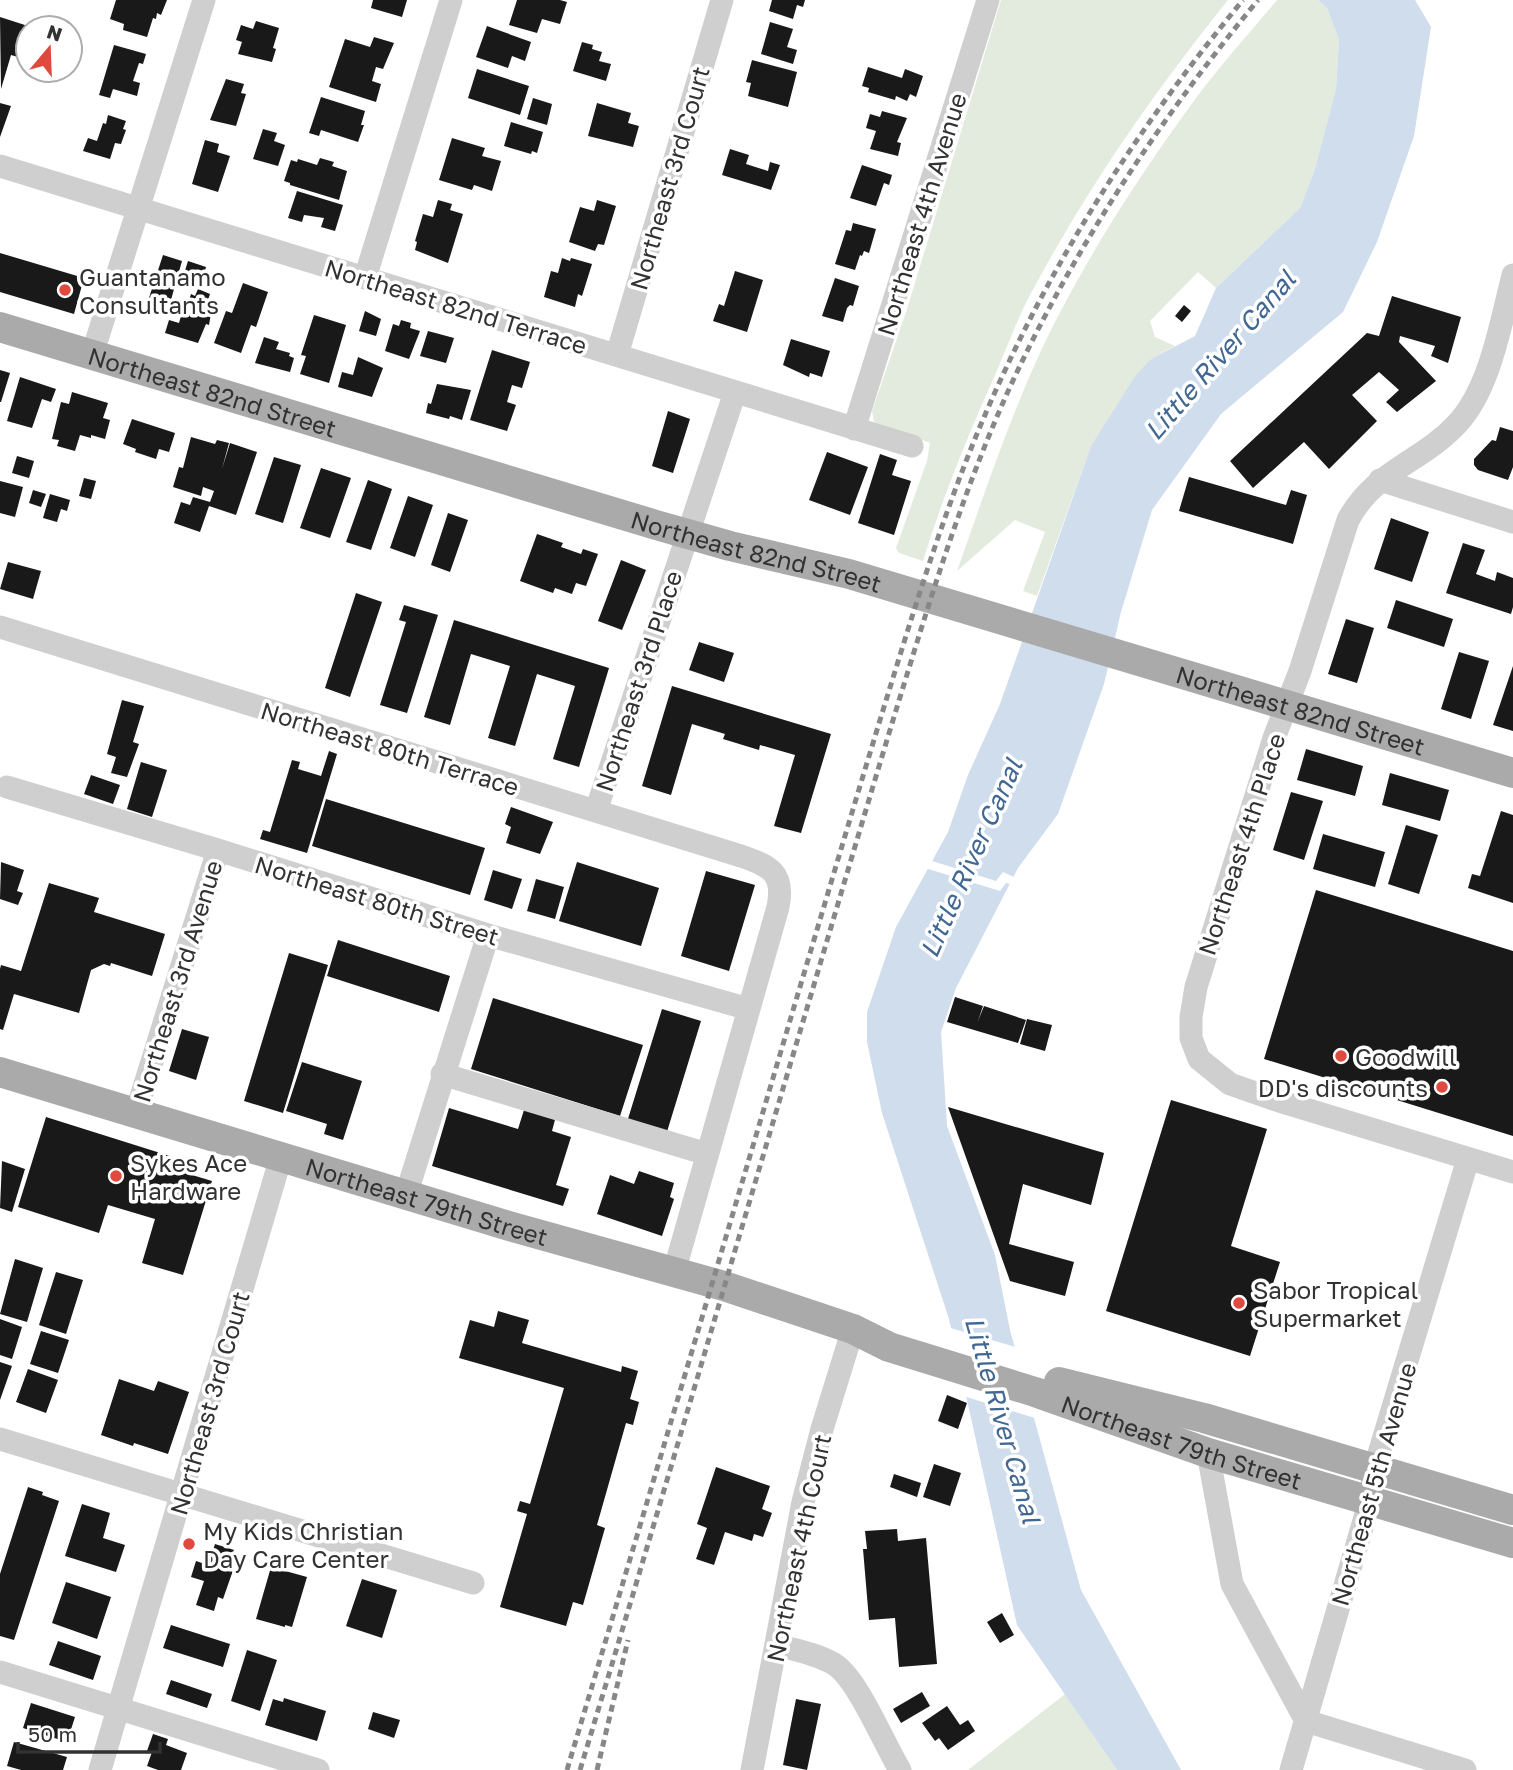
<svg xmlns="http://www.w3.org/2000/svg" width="1513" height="1770" font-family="'Golos Text',sans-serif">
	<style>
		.green { fill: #e3ebde }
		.water { fill: #cfdded }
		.pier { fill: #fff }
		.building { fill: #191919 }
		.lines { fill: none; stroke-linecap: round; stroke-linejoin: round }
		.minor { stroke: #cfcfcf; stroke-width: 23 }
		.major { stroke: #aaa; stroke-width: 30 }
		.rail { stroke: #878787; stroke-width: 5; stroke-dasharray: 7 5; stroke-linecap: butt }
		.poi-dot { fill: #e0493d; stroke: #fff; stroke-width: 2.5 }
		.labels { text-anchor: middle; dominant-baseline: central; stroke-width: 7; stroke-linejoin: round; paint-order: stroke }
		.street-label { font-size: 24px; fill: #323232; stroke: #fff }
		.poi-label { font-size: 24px; fill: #323232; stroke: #fff; text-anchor: start }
		.water-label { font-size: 26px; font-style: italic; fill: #416793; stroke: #fff }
	</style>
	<rect width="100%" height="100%" fill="#fff"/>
	<path class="green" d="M1001 0H1228C1153 93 1086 190 1030 295 1017 320 1007 347 996 373 968 435 943 496 923 561L899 553 896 548 927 461 930 443 874 422 872 411 907 309Z
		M1277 0H1318L1327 8 1339 40 1336 89 1314 172 1300 208 1216 288 1198 272 1150 321 1155 337 1175 346 1151 359 1091 446 1037 596 1023 591 1045 532 1015 520 957 571C985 492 1011 413 1047 338 1090 251 1144 168 1202 90 1226 59 1252 30 1277 0Z
		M1065 1694 1117 1770H968Z"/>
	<path class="water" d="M1318 0H1415L1431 27 1414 136 1377 242 1343 312 1221 414 1152 510 1121 612 1104 684 1058 814 1018 868 956 988 941 1032 947 1126 995 1255 1010 1330 1081 1590 1181 1770H1117L1017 1625 949 1319 882 1113 867 1042V1012L896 927 948 832 968 775 1000 704 1091 446 1136 375 1151 359 1195 336 1216 288 1300 208 1314 172 1336 89 1339 40 1327 8Z"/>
	<path class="pier" d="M929 860 996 881 1003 872 1014 877 1011 884 1006 883 1000 891 925 868Z
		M947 1327 1019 1348 1038 1419 963 1396Z"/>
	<path class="building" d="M116 0H167L161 15 157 13 156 19 153 18 147 37 123 30 124 24 110 19Z
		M373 0H407L402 17 371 8Z
		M517 0H560L567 2 560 24 542 19 537 33 509 25Z
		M772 0H805L803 7 797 5 793 19 769 11Z
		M0 17 28 26V60L11 55 1 89Z
		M256 21 279 28 273 48 276 49 272 62 238 54 242 42 236 40 241 25 253 29Z
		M770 22 793 29 787 47 797 50 793 64 761 54Z
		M487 26 531 42 525 61 512 56 508 68 476 57Z
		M374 37 394 43 383 69 376 67 372 81 381 84 376 102 329 87 345 39 370 47Z
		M582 42 593 45 592 49 602 52 599 61 611 64 606 81 573 71Z
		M114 45 146 54 143 64 139 63 133 81 140 83 137 96 113 89 110 98 99 95Z
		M752 60 797 72 788 107 748 96 751 83 746 82Z
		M868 67 902 78 905 69 923 76 916 97 910 94 907 101 896 96 895 100 868 92 869 88 862 86Z
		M477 69 529 86 520 115 468 98Z
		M226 79 244 84 241 93 246 94 236 126 210 120Z
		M321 97 365 111 361 125H364L358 142 321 130 319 136 309 133Z
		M533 98 552 104 547 125 527 119Z
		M0 103 11 106 0 137Z
		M597 103 631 113 628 123 639 126 633 147 588 136Z
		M882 111 907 118 897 142 901 143 898 156 870 149 876 131 866 128 870 114 880 117Z
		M108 115 126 121 123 129 126 130 121 144 115 143 110 159 83 151 88 138 97 141 103 123 106 124Z
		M511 122 543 132 537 153 532 151 531 154 504 146Z
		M263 129 277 133 274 141 285 145 278 166 253 159Z
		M452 138 485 148 482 156 501 161 492 191 474 185 472 190 439 180Z
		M205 140 219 144 217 152 230 156 218 192 192 184Z
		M730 149 749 155 746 164 768 171 770 162 780 165 771 190 722 175Z
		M320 158 334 162 332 166 347 171 339 200 290 185V183L284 181 291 160 297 162 298 159 317 165Z
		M862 165 892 175 889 185 884 183 876 206 850 198Z
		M297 191 343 205 335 231 321 227 324 218 304 215 302 222 288 218Z
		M438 200 452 204 450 210 463 214 448 263 415 250 417 242 415 241 423 214 433 217Z
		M597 200 616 206 604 245 598 244 595 251 569 242 580 207 594 211Z
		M853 223 876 229 869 253 864 251 862 256 860 255 855 270 835 264 846 230 851 231Z
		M0 253 84 278 74 314 0 292Z
		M163 255 182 261 167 314 146 307Z
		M562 258 570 261 571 258 592 264 582 296 578 294 575 307 544 297 551 271 558 273Z
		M188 261 206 267 205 271 213 273 211 281 203 279 201 283 183 277Z
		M735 271 763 280 747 332 713 321 719 304 724 306Z
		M835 278 859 286 853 306 850 305 847 308 843 322 822 316Z
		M243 283 268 292 256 327 251 325 241 353 214 343 226 311 232 313Z
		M198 289 210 294 208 300 213 302 209 325 206 324 198 343 165 333 169 320 179 323 184 305 187 306 191 294 195 296Z
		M1392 296 1461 317 1448 363 1431 356 1435 346 1400 336 1399 342 1436 381 1397 412 1386 402 1399 390 1379 372 1352 395 1377 421 1329 469 1304 442 1253 488 1230 461 1367 333 1379 336Z
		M1184 305 1191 311 1182 322 1175 316Z
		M365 311 381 319 376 336 359 331Z
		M314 315 346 325 329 383 300 374 306 356 301 355Z
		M401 320 411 323 410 328 420 331 409 359 385 351 393 324 399 326Z
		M428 331 454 338 446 363 420 356Z
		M264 337 279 342 276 349 290 353 289 356 294 358 290 372 255 363Z
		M791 339 830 351 822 377 810 373 809 377 783 365Z
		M492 350 530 362 522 388 512 385 507 402 516 405 507 431 470 420Z
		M358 357 383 368 372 397 338 387 342 372 353 375Z
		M0 370 10 373 1 402H0Z
		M20 377 56 389 51 402 42 399 32 428 7 421Z
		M437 384 471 390 462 420 450 416 449 419 426 413 428 403 431 404Z
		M72 392 108 403 103 418 110 420 105 439 91 435V438L80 435 75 451 57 446 59 440 52 439 61 402 69 404Z
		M668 411 690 419 673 473 652 466Z
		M132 419 175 433 169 452 159 449 156 459 135 452 136 449 123 444Z
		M1500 427 1513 431V467L1508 480 1478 470 1474 465V459L1492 440 1496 441Z
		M191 437 215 444 217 440 229 443 222 469 230 443 257 452 236 515 209 506 200 532 174 523 181 502 190 505 193 497 210 502 214 491 203 487 201 496 173 487 179 467 183 468Z
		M827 452 868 467 850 515 809 500Z
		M880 454 897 460 892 475 911 481 894 535 858 523Z
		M17 456 34 461 29 478 12 473Z
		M274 457 301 465 283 523 255 514Z
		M321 468 351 478 330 538 300 528Z
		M1189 477 1286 505 1291 490 1307 495 1293 544 1179 511Z
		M84 478 96 481 91 499 79 496Z
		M368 480 392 489 371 550 346 542Z
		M0 481 23 487 15 517 0 513Z
		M33 490 46 494 41 507 29 503Z
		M50 494 70 500 67 511 61 509 57 522 43 518Z
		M408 496 433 505 415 557 390 548Z
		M448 513 468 520 450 572 431 565Z
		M1391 518 1429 532 1412 582 1374 569Z
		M537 534 563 543 561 547 581 554 583 549 598 554 586 586 576 583 572 594 555 588 553 593 520 581Z
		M1463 543 1485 550 1476 574 1495 581 1497 572 1513 578V607L1511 614 1446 593Z
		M621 560 646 570 622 630 598 621Z
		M8 562 41 571 33 599 0 589Z
		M356 593 382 602 350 697 325 688Z
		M1396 600 1453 619 1444 647 1387 628Z
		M404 605 438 615 407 713 380 705 406 622 399 620Z
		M1346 619 1374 628 1357 683 1328 674Z
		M454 620 609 668 579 767 553 759 575 686 537 674 515 746 488 738 510 666 471 654 450 725 424 717Z
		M699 642 734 653 724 682 689 670Z
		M1459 652 1489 661 1471 719 1441 709Z
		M1513 666V731L1493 725Z
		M672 686 831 734 801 833 774 826 795 755 760 745 759 750 723 739 725 734 692 724 671 795 642 786Z
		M122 700 144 706 133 742 139 744 127 777 111 773 116 757 107 754Z
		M1306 749 1363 766 1355 796 1297 780Z
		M329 751 337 754 307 853 260 839 263 830 270 832 292 760 300 762 298 769 321 776Z
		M141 762 167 770 152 817 127 809Z
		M1390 773 1449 790 1440 821 1382 805Z
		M91 775 120 785 113 804 84 794Z
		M1291 792 1323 801 1304 860 1273 850Z
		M326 799 485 848 470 895 312 846Z
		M511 807 553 822 540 854 506 843 511 827 505 824Z
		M1501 811 1513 815V903L1468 888 1472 874 1480 876Z
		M1406 825 1438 835 1419 894 1388 884Z
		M1323 834 1385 852 1375 887 1313 869Z
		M1 862 24 870 17 891 23 893 18 905 0 899Z
		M577 862 659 888 641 946 559 921Z
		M493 870 522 879 512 909 484 900Z
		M706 871 755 885 729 971 681 956Z
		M536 879 564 887 555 919 527 911Z
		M49 883 99 898 94 912 165 934 152 976 111 963 110 966 104 964 91 970 79 1013 14 994 3 1030 0 1029V969L1 965 21 971Z
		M1316 890 1513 951V1136L1264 1059Z
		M338 940 450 976 439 1012 327 976Z
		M289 953 328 965 283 1113 244 1101Z
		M955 997 983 1006 978 1021 984 1006 1026 1020 1018 1043 947 1022Z
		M493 998 643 1045 620 1116 471 1069Z
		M662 1009 701 1021 666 1135 627 1122Z
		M1027 1019 1052 1025 1045 1051 1020 1044Z
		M182 1029 209 1037 196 1080 169 1071Z
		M302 1062 362 1081 343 1140 324 1134 327 1124 286 1111Z
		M1171 1100 1267 1129 1231 1246 1280 1262 1250 1356 1106 1311Z
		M948 1107 1104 1153 1091 1205 1023 1184 1009 1244 1074 1262 1065 1296 1010 1281Z
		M449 1108 518 1129 524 1110 556 1116 552 1131 571 1137 556 1185 569 1189 563 1206 432 1166Z
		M46 1117 173 1157 169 1168 212 1181 183 1275 142 1263 155 1219 108 1205 99 1233 18 1207Z
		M2 1161 25 1169 12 1212 0 1208Z
		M639 1171 674 1183 670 1197 674 1199 662 1236 597 1214 610 1175 634 1184Z
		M15 1259 43 1268 27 1322 0 1314Z
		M56 1272 83 1280 66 1334 39 1325Z
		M498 1311 529 1320 522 1343 621 1372 622 1366 638 1371 630 1399 639 1402 633 1425 626 1423 597 1525 605 1528 583 1605 573 1602 566 1626 500 1607 527 1514 517 1511 520 1501 530 1504 564 1388 459 1358 470 1320 494 1327Z
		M0 1319 22 1327 12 1359 0 1355Z
		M41 1331 69 1340 58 1373 30 1364Z
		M0 1362 12 1366 0 1400Z
		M28 1369 58 1380 46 1413 16 1402Z
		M119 1379 154 1391 158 1381 189 1392 168 1454 134 1443 133 1446 101 1435Z
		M947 1395 967 1403 958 1429 938 1421Z
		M934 1464 961 1473 950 1506 923 1497Z
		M716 1467 770 1486 762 1509 772 1513 763 1537 754 1534 752 1541 725 1532 714 1565 696 1559 707 1528 697 1524Z
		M894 1474 921 1483 917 1497 890 1487Z
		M28 1487 43 1492 42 1495 59 1501 14 1640 0 1636V1574Z
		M82 1504 110 1513 103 1538 125 1545 116 1572 65 1556Z
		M897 1529 898 1541 926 1538 937 1664 899 1667 895 1618 869 1620 863 1549H867L865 1531Z
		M215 1544 234 1550 231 1557 237 1559 223 1599 218 1597 214 1611 196 1605 204 1581 191 1577 196 1561 208 1565Z
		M271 1567 307 1577 292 1627 285 1625V1627L256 1619Z
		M362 1579 397 1590 382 1638 346 1626Z
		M66 1582 111 1597 97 1639 52 1623Z
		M1002 1613 1014 1635 1000 1643 987 1622Z
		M171 1625 230 1644 223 1667 163 1648Z
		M58 1641 101 1656 93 1680 49 1665Z
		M247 1650 277 1660 260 1711 231 1701Z
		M171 1680 212 1694 207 1708 166 1694Z
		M922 1692 930 1706 901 1723 893 1709Z
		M284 1698 326 1711 317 1741 265 1725 273 1699 283 1702Z
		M796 1699 821 1704 807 1770 783 1765Z
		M31 1703 75 1717 67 1742 23 1728Z
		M947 1706 960 1725 968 1720 975 1731 948 1750 939 1738 935 1741 922 1723Z
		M373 1712 400 1720 394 1738 368 1729Z
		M153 1734 168 1739 166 1745 187 1753 181 1770H158L147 1766 152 1752 147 1751Z
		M14 1742 67 1757 63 1770H21L7 1766Z"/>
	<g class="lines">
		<path class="minor" d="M0 166 912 446
			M1513 275C1501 322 1490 390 1456 425 1421 462 1374 471 1348 520L1300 671 1274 738 1196 987 1191 1017V1038L1199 1059 1230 1084 1279 1101 1513 1172
			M365 278 451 0
			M92 355 204 0
			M617 355 722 0
			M854 429 988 0
			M1380 480 1513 522
			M0 627 741 856C770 866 785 873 778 907L674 1272
			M7 787 218 850 488 935 749 1009
			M596 811 735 392
			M442 1074 707 1154
			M136 1113 218 850
			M406 1195 488 935
			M0 1439 473 1583
			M1208 1453 1232 1584 1306 1721 1465 1770
			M777 1645C796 1650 817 1654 834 1664 858 1679 884 1744 900 1770
			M0 1672 318 1770
			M100 1770 281 1157
			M752 1770 803 1502 822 1429 853 1329
			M1291 1770 1370 1500 1374 1470 1468 1159"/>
		<g class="major">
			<path id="s1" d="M0 327 656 525 730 546 849 574 1513 773"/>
			<path id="s2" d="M0 1072 509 1226 724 1286 853 1329 889 1347 1035 1392 1208 1453 1513 1543"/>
			<path d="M1059 1382 1204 1418 1513 1510"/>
		</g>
		<path class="rail" d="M567 1770C643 1516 719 1261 794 1007 825 903 856 798 888 694 921 587 954 480 1001 379 1064 241 1147 116 1243 0
			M580 1770C659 1510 735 1249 813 988 842 890 871 792 901 694 933 590 965 486 1010 387 1075 246 1160 119 1258 0
			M597 1770 628 1640"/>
	</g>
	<g class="poi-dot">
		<circle cx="65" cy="290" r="7"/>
		<circle cx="1341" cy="1056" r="7"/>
		<circle cx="1442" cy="1087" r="7"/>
		<circle cx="116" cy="1176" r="7"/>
		<circle cx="1239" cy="1303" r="7"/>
		<circle cx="189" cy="1544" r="7"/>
	</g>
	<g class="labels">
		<g class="street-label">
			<text transform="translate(669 178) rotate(-74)">Northeast 3rd Court</text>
			<text transform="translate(921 214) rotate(-73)">Northeast 4th Avenue</text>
			<text transform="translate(456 306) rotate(17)">Northeast 82nd Terrace</text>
			<text stroke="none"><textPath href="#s1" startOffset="222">Northeast 82nd Street</textPath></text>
			<text stroke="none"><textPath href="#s1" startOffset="789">Northeast 82nd Street</textPath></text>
			<text transform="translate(638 681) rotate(-72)">Northeast 3rd Place</text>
			<text stroke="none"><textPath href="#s1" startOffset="1356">Northeast 82nd Street</textPath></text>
			<text transform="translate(390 748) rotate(17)">Northeast 80th Terrace</text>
			<text transform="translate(1241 844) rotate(-72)">Northeast 4th Place</text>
			<text transform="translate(377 900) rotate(17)">Northeast 80th Street</text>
			<text transform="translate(177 981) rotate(-73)">Northeast 3rd Avenue</text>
			<text stroke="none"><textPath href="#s2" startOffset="446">Northeast 79th Street</textPath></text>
			<text transform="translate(209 1403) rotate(-74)">Northeast 3rd Court</text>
			<text stroke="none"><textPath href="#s2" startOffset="1239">Northeast 79th Street</textPath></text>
			<text transform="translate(1373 1484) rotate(-74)">Northeast 5th Avenue</text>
			<text transform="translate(798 1548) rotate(-78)">Northeast 4th Court</text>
		</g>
		<g class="poi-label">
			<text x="79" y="276">Guantanamo<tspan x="79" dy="28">Consultants</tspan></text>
			<text x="1355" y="1056">Goodwill</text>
			<text x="1428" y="1087" text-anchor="end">DD's discounts</text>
			<text x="130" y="1162">Sykes Ace<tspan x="130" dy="28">Hardware</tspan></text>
			<text x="1253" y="1289">Sabor Tropical<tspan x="1253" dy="28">Supermarket</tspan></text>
			<text x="203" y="1530">My Kids Christian<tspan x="203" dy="28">Day Care Center</tspan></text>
		</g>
		<g class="water-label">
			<text transform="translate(1220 355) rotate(-49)">Little River Canal</text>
			<text transform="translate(971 858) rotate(-66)">Little River Canal</text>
			<text transform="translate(1003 1420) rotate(74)">Little River Canal</text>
		</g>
	</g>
	<g transform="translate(49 49) rotate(19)"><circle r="33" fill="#ffffff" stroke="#adadad" stroke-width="2"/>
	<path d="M0-5L12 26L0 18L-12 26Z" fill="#e0493d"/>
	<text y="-10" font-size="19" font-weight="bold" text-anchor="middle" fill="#323232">N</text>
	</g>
	<path d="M18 1742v10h142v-10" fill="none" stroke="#323232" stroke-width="3.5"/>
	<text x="28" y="1742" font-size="21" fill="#323232" stroke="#ffffff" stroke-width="5" paint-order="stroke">50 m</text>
</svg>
